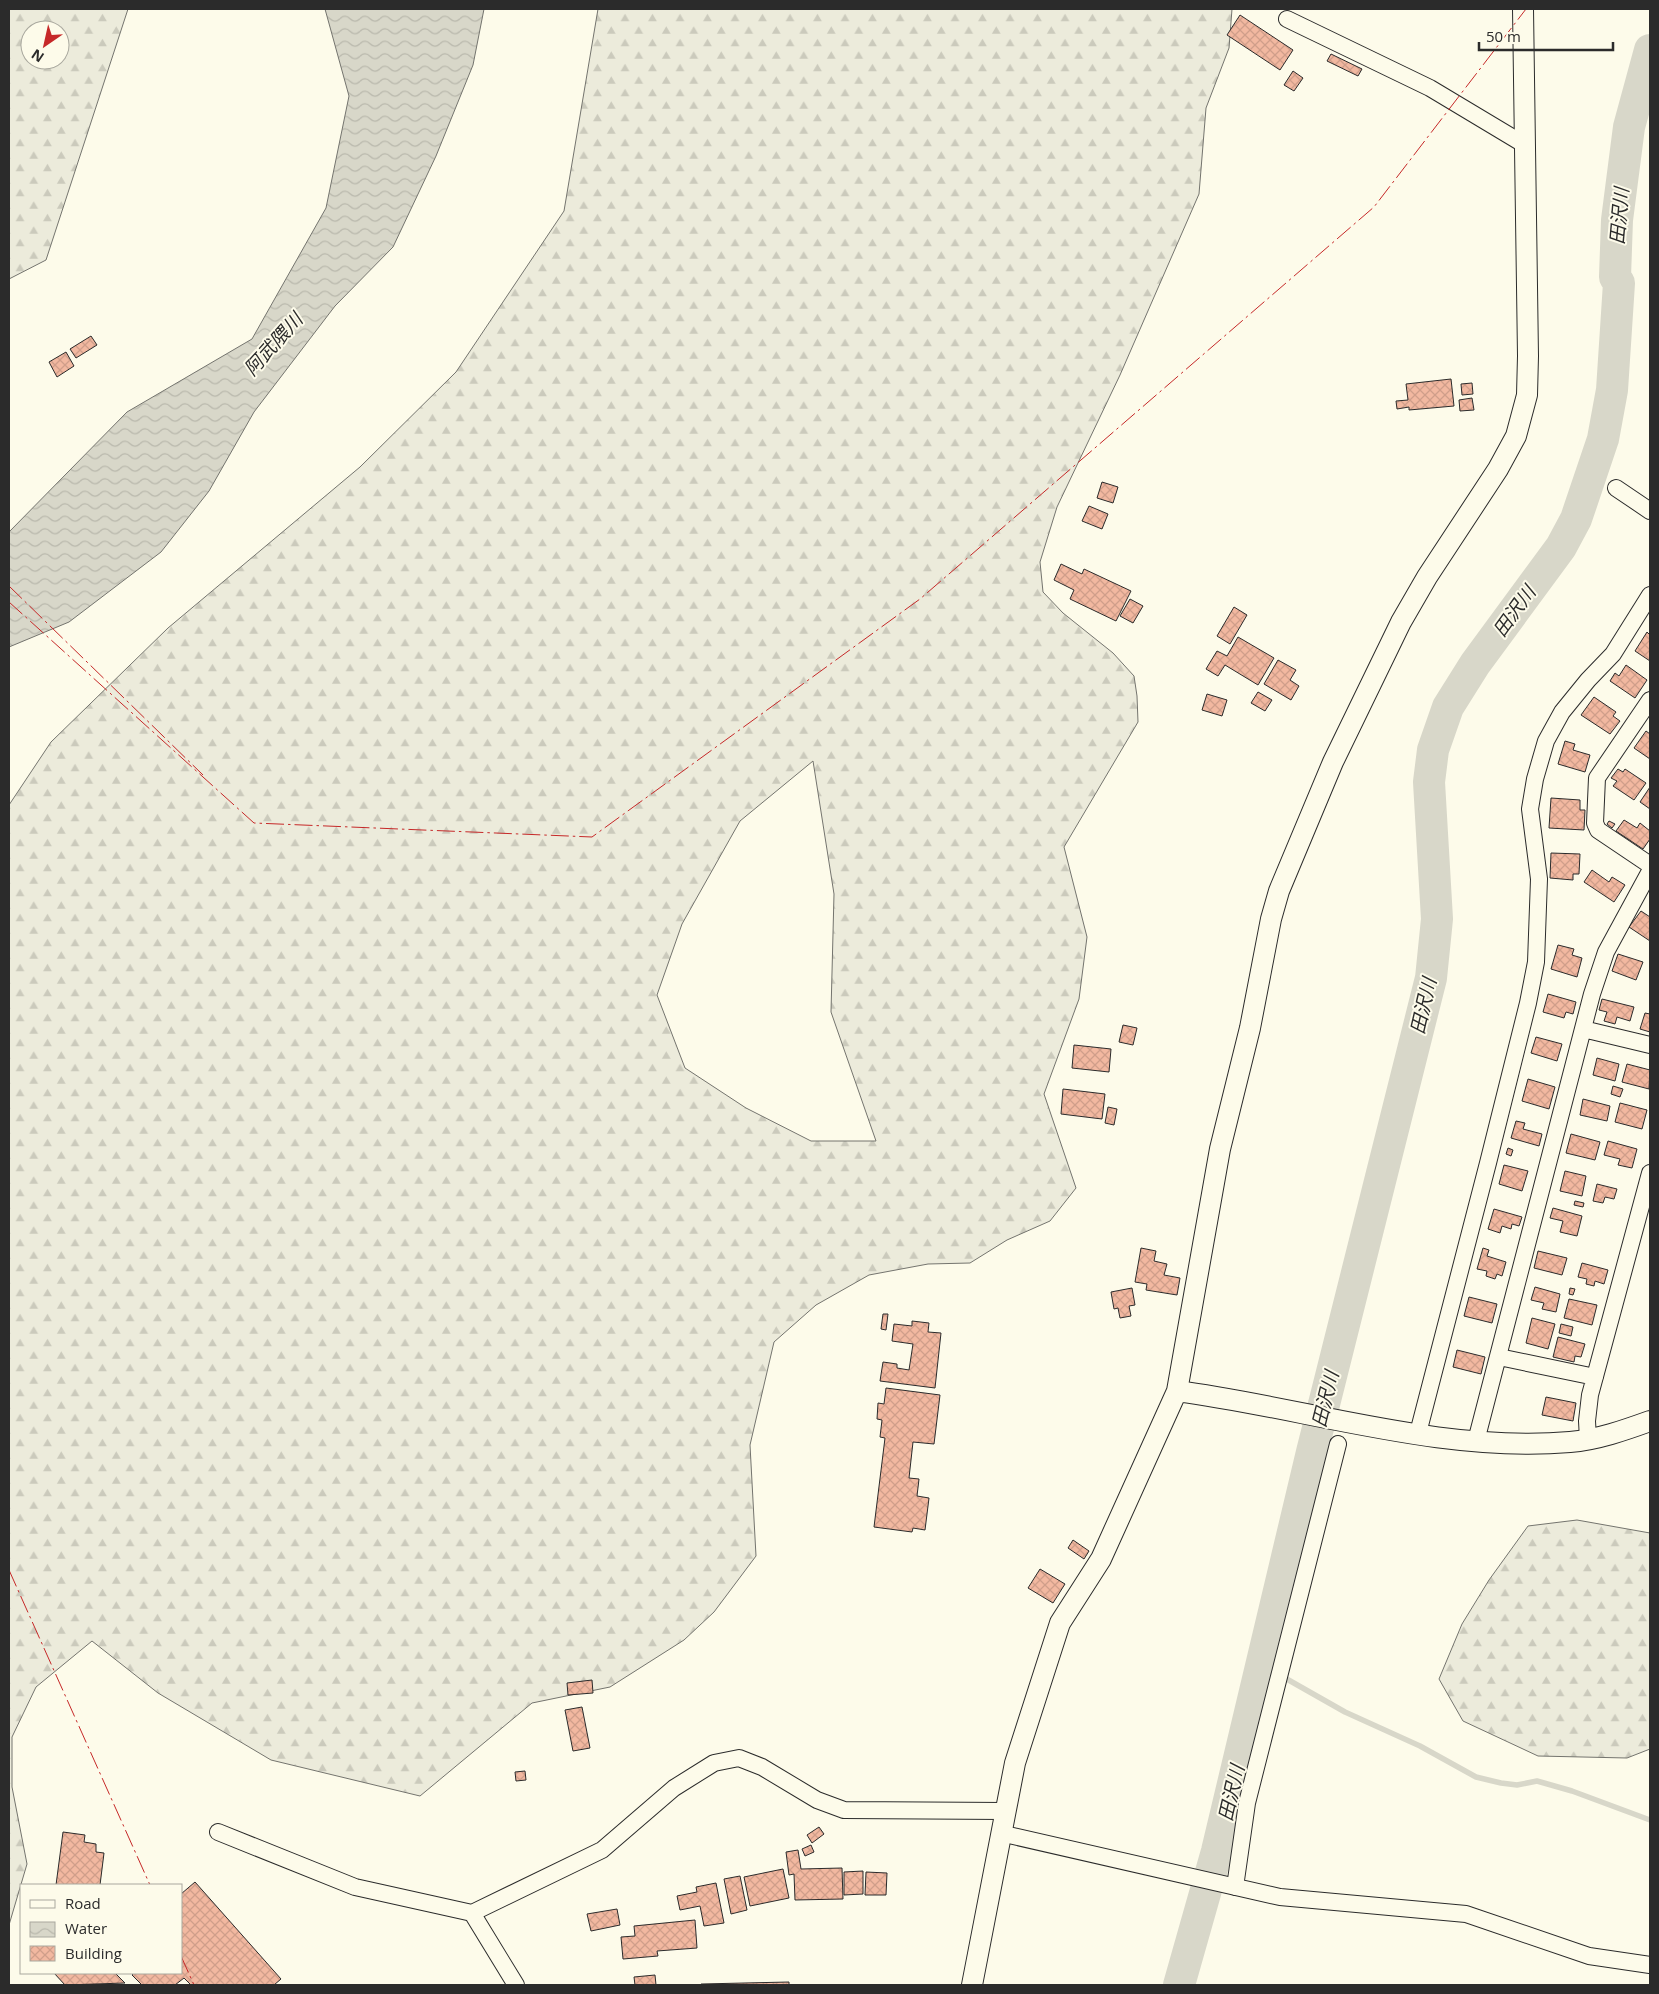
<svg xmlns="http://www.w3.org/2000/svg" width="1659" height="1994" font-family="'Open Sans','Noto Sans JP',sans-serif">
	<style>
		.forest { fill: url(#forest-firs); stroke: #74746e; fill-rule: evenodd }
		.water { fill: url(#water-waves); stroke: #74746e }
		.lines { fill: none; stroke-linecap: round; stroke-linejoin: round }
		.stream { stroke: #d8d7c9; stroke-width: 5.5 }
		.river { stroke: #d8d7c9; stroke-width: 32 }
		.building { fill: url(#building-cross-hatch); stroke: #2b2b2b }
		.minor-casing { stroke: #2b2b2b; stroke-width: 18 }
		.tertiary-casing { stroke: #2b2b2b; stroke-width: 22 }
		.minor { stroke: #fdfbea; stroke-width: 16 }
		.tertiary { stroke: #fdfbea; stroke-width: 20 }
		.power { stroke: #c62828; stroke-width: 1; stroke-dasharray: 18 4 2.5 4; stroke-linecap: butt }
		.labels { text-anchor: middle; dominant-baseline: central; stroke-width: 4; stroke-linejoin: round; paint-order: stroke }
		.water-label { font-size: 19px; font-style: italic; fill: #2b2b2b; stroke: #fdfbea }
	</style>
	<defs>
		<pattern id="forest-firs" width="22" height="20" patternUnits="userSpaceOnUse" patternTransform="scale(1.25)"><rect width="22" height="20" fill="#ecebdb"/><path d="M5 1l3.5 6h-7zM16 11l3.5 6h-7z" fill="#cbcabc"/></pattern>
		<pattern id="water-waves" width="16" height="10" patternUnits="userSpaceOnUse" patternTransform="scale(1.25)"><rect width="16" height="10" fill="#d8d7c9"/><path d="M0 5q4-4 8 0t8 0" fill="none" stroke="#bab9ad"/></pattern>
		<pattern id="building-cross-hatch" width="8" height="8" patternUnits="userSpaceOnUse" patternTransform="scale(1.25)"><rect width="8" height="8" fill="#f2b8a0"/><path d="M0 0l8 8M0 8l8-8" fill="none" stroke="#d09e8a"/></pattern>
	</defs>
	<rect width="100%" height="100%" fill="#fdfbea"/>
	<path class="forest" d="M9 9H128L46 260 9 279ZM30 30H60V60H30Z
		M598 9H1232L1229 48 1206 108 1199 194 1120 375 1057 507 1040 562 1043 592 1063 613 1113 653 1134 676 1137 696 1138 722 1064 847 1087 937 1079 999 1044 1094 1076 1188 1050 1221 1007 1240 970 1263 928 1264 869 1275 816 1305 774 1342 750 1445 756 1556 714 1612 684 1640 610 1687 532 1703 420 1796 271 1760 158 1693 92 1641 36 1687 12 1737V1787L27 1864 9 1925V805L51 742 168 628 360 467 456 372 564 211ZM813 761 834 894 831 1012 876 1141H811L746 1108 685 1068 657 995 682 924 740 821Z
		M1577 1520 1650 1533V1749L1627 1758 1538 1756 1463 1721 1439 1679 1462 1624 1489 1580 1528 1526Z"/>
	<path class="water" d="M325 9H484L473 65 436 156 393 247 335 306 254 412 209 491 161 552 69 622 9 647V532L127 412 252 339 326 208 349 96Z"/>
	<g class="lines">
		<path class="stream" d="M1262 1665 1345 1712 1420 1746 1476 1777 1501 1783 1517 1785 1537 1781 1572 1791 1650 1820"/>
		<path class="river" d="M1179 1985 1217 1851 1312 1452 1431 978 1437 919 1429 782 1433 750 1448 707 1475 664 1561 547 1576 519 1603 439 1612 390 1619 283 1615 277 1617 220 1629 127 1650 50"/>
	</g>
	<path class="building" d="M1240 15 1293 50 1280 70 1227 35Z
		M1331 54 1362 69 1358 76 1327 61Z
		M1293 71 1303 78 1294 91 1284 85Z
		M91 336 97 345 76 358 70 349Z
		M66 352 74 366 57 377 49 362Z
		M1451 379 1454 406 1409 410V407L1397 409 1396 401 1408 400 1406 384Z
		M1472 383 1473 394 1462 395 1461 384Z
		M1472 398 1474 410 1460 411 1459 400Z
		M1102 482 1118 487 1113 503 1097 498Z
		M1089 506 1108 514 1102 529 1082 521Z
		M1061 564 1082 574 1084 569 1131 591 1116 621 1070 599 1074 590 1054 580Z
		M1130 599 1143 606 1133 623 1120 616Z
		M1234 607 1247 615 1230 644 1217 636Z
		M1647 632 1650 635V661L1635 651Z
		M1238 637 1274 658 1258 685 1225 665 1218 676 1206 669 1217 651 1227 656Z
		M1278 660 1296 670 1290 680 1299 686 1291 700 1264 684Z
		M1626 665 1647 680 1635 698 1610 681 1615 673 1619 676Z
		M1258 692 1272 700 1265 711 1251 703Z
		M1207 694 1227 700 1222 716 1202 710Z
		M1594 697 1616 712 1613 716 1620 721 1610 734 1581 715Z
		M1646 731 1650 734V759L1634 748Z
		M1565 741 1575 744 1573 750 1590 755 1585 772 1558 764Z
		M1618 769 1623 772 1625 769 1646 783 1634 800 1613 786 1617 781 1611 778Z
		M1650 787V809L1640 802Z
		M1551 798 1580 800V810H1585L1584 830 1549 828Z
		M1624 820 1637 828 1640 823 1650 831V839L1643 849 1616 831Z
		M1609 821 1615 824 1612 828 1607 824Z
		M1551 853 1580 854 1579 874H1573V880L1550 878Z
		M1592 870 1609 882 1612 877 1625 885 1614 902 1584 882Z
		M1641 911 1650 917V941L1629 927Z
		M1558 945 1574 949 1572 955 1582 958 1577 977 1551 969Z
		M1618 954 1643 962 1636 980 1612 971Z
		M1548 994 1576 1002 1573 1014 1566 1012 1564 1018 1543 1012Z
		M1602 999 1634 1007 1630 1021 1617 1017 1615 1024 1604 1021 1607 1012 1599 1010Z
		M1645 1013 1650 1014V1032L1640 1029Z
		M1123 1025 1137 1028 1133 1045 1119 1042Z
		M1536 1037 1562 1044 1557 1061 1531 1053Z
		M1074 1045 1111 1049 1109 1072 1072 1068Z
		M1597 1058 1619 1064 1615 1081 1593 1075Z
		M1627 1064 1650 1070 1649 1089 1622 1082Z
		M1528 1079 1555 1087 1549 1109 1522 1101Z
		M1613 1086 1623 1089 1620 1097 1611 1094Z
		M1063 1089 1105 1094 1102 1119 1061 1114Z
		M1583 1099 1610 1106 1607 1121 1580 1115Z
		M1620 1103 1647 1110 1642 1129 1615 1122Z
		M1108 1107 1117 1109 1114 1125 1105 1123Z
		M1516 1121 1525 1123 1523 1129 1542 1134 1539 1146 1511 1138Z
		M1571 1134 1600 1142 1595 1160 1566 1153Z
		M1608 1141 1637 1149 1632 1168 1618 1165 1620 1159 1604 1155Z
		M1508 1148 1513 1150 1511 1156 1506 1154Z
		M1504 1165 1528 1171 1522 1191 1499 1184Z
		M1565 1171 1586 1176 1582 1196 1560 1191Z
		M1597 1184 1617 1189 1614 1199 1605 1197 1603 1203 1593 1201Z
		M1575 1201 1584 1203 1583 1207 1574 1205Z
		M1553 1208 1582 1216 1577 1236 1560 1232 1563 1221 1550 1218Z
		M1494 1209 1522 1217 1519 1226 1512 1224 1511 1229 1502 1226 1500 1233 1488 1229Z
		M1141 1248 1156 1251 1154 1261 1167 1264 1164 1275 1180 1278 1177 1295 1146 1290 1147 1284 1135 1282Z
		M1483 1248 1489 1250 1487 1256 1506 1262 1502 1276 1497 1274 1495 1279 1486 1276 1487 1271 1477 1269Z
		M1538 1251 1567 1258 1562 1275 1534 1268Z
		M1582 1263 1608 1270 1604 1284 1595 1281 1594 1286 1586 1284 1587 1279 1578 1277Z
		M1535 1287 1560 1294 1556 1312 1542 1309 1544 1303 1531 1300Z
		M1132 1288 1135 1305 1129 1306 1131 1316 1120 1318 1118 1308 1114 1309 1111 1292Z
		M1570 1288 1575 1289 1573 1295 1569 1294Z
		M1469 1297 1497 1304 1492 1323 1464 1316Z
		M1569 1299 1597 1305 1592 1325 1564 1318Z
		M883 1314H888L886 1330 881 1329Z
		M1532 1318 1555 1324 1548 1349 1526 1343Z
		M912 1321 929 1323 928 1332 941 1333 935 1388 880 1381 883 1362 897 1364V1368L909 1370 913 1344 892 1341 894 1324 912 1326Z
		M1561 1324 1573 1327 1571 1336 1559 1333Z
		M1558 1337 1585 1344 1581 1357 1575 1356 1574 1362 1553 1357Z
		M1457 1350 1485 1357 1481 1374 1453 1367Z
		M886 1388 940 1395 934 1444 913 1442 909 1478 919 1479 917 1496 929 1498 925 1530 913 1528 912 1532 874 1527 885 1438 880 1437 882 1420 877 1419 878 1403 884 1404Z
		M1546 1397 1576 1403 1573 1421 1542 1415Z
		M1073 1540 1089 1551 1084 1559 1068 1548Z
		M1040 1569 1065 1584 1053 1603 1028 1588Z
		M592 1680 593 1693 568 1695 567 1683Z
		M582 1707 590 1748 573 1751 565 1710Z
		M525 1771 526 1780 516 1781 515 1772Z
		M819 1827 824 1834 812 1843 807 1835Z
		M63 1832 85 1835 84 1842 96 1844V1852L104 1853 100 1885H56Z
		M811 1845 814 1852 805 1856 802 1849Z
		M798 1850 801 1869 842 1868 843 1899 795 1900 794 1874 789 1875 786 1852Z
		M783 1869 789 1898 750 1906 744 1877Z
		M863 1871V1894L844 1895V1872Z
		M866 1872 887 1873 886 1895H865Z
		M740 1876 747 1910 731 1914 724 1879Z
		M195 1882 281 1979 274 1985H191L184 1978 175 1985H142L132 1975 134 1973H181V1894Z
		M716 1883 724 1923 704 1926 700 1906 680 1910 677 1896 697 1892 696 1887Z
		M617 1909 620 1925 591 1931 587 1914Z
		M695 1920 697 1948 657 1951 658 1956 623 1959 621 1937 635 1936 634 1926Z
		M54 1973H115L125 1983 65 1985Z
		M655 1975 656 1985H635L634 1977Z
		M789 1982V1985H702L701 1984Z"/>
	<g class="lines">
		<g class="minor-casing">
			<path id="minor" d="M1287 19 1430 88 1525 145
				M1616 488 1650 511
				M1650 700 1597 778 1595 823 1598 830 1650 865
				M1583 1029 1650 1045
				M1499 1357 1595 1377
				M1418 1433 1488 1163 1528 1003 1536 962 1539 879 1530 809 1535 779 1546 741 1562 712 1588 680 1613 654 1650 595
				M1588 1439 1587 1421 1590 1395 1650 1173
				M1476 1441 1592 994 1606 952 1650 871
				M218 1832 355 1887 472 1913 602 1850 674 1788 714 1763 739 1758 762 1767 817 1800 844 1810 1005 1811
				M1000 1833 1280 1897 1466 1914 1589 1956 1650 1965
				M1235 1887 1247 1803 1338 1444
				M472 1913 516 1985"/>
		</g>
		<g class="tertiary-casing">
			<path id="tertiary" d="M1177 1391C1306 1408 1439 1453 1570 1442 1597 1440 1625 1430 1650 1421
				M972 1985 1015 1763 1060 1623 1101 1559 1177 1391 1220 1149 1250 1028 1271 919 1279 891 1333 762 1401 622 1427 577 1498 469 1516 436 1527 395 1528 356 1523 9"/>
		</g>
		<use href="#minor" class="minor"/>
		<use href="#tertiary" class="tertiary"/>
		<path class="power" d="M9 586 203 775
			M9 602 254 823 592 837 920 599 1374 207 1526 9
			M9 1570 150 1885
			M181 1956 194 1985"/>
	</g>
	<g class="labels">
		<g class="water-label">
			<text transform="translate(1619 216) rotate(-85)">田沢川</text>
			<text transform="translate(273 344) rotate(-48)">阿武隈川</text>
			<text transform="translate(1514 611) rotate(-54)">田沢川</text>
			<text transform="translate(1423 1006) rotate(-77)">田沢川</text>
			<text transform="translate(1325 1399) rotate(-76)">田沢川</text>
			<text transform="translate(1231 1793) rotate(-77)">田沢川</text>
		</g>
	</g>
	<rect width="1659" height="1994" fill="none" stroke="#2b2b2b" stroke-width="20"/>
	<rect x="20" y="1884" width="162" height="90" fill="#fdfbea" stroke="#a9a89e"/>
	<rect x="30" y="1900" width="25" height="8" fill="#fdfbea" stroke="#a9a89e"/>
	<text x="65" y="1909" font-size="15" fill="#2b2b2b">Road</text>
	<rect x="30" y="1922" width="25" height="15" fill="url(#water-waves)" stroke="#a9a89e"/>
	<text x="65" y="1934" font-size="15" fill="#2b2b2b">Water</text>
	<rect x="30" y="1946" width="25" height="15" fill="url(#building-cross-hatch)" stroke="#a9a89e"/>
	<text x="65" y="1959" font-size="15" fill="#2b2b2b">Building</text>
	<g transform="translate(45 45) rotate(214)"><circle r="24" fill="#fdfbea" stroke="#a9a89e"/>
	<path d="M0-4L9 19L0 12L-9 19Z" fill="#c62828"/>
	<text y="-8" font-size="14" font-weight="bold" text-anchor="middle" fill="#2b2b2b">N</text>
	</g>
	<path d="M1479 42v8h134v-8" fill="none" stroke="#2b2b2b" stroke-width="2.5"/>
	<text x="1486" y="42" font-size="15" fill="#2b2b2b" stroke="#fdfbea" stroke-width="4" paint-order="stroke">50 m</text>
</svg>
